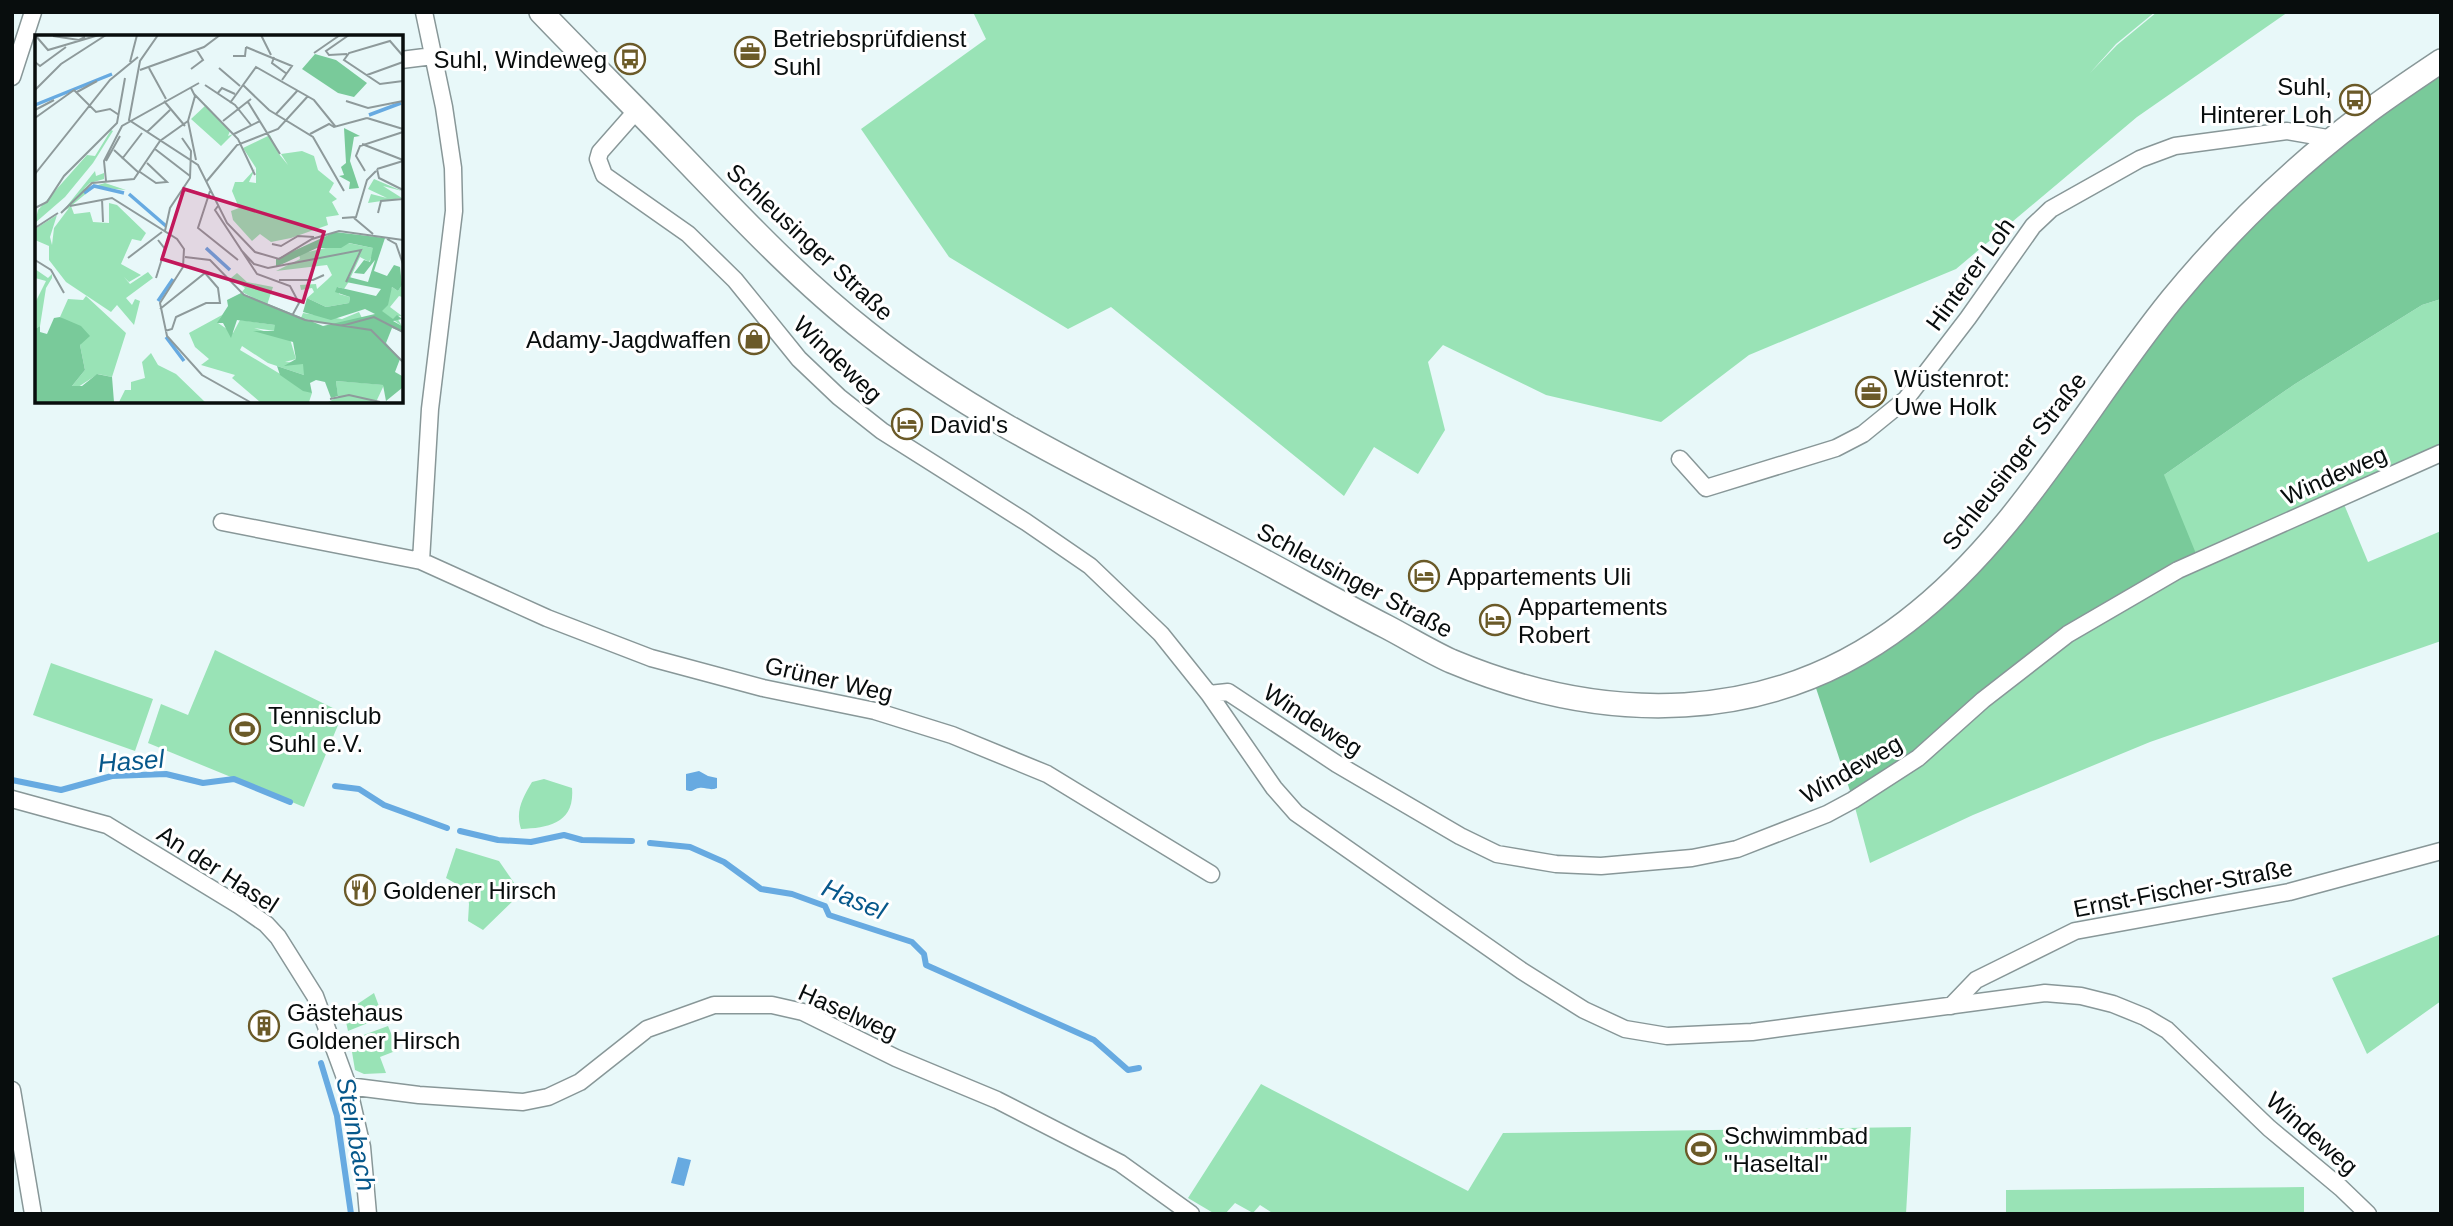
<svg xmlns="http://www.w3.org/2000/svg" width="2453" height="1226" font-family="Helvetica,sans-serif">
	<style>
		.green { fill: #99e3b6 }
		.forest { fill: #79ca9a }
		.water { fill: #67aae1 }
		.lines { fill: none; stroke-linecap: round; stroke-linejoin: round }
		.stream { stroke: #67aae1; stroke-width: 6 }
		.street-casing { stroke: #889798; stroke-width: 19 }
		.secondary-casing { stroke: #889798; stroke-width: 26 }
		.street { stroke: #fff; stroke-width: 16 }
		.secondary { stroke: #fff; stroke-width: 23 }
		.labels { text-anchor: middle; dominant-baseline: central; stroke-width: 6; stroke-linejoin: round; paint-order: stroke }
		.poi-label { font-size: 24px; fill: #080d0d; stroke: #fff; text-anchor: start }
		.street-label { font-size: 24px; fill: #080d0d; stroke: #fff }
		.water-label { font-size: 26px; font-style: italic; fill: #07588b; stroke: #fff }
		.inset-river { fill: none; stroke: #67aae1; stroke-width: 3.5 }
		.inset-road { fill: none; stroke: #8e9a9b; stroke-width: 2 }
		.view { fill: #c2185b; fill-opacity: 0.15; stroke: #c2185b; stroke-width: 3.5 }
		.inset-edge { fill: none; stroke: #080d0d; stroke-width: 3.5 }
	</style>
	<rect width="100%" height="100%" fill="#e8f8f9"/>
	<path class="green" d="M973 12H2155L2116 44 2090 73 2117 45 2157 12H2288L2137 117 1956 269 1749 355 1661 422 1546 395 1443 345 1428 362 1445 430 1418 474 1374 447 1344 496 1111 307 1068 329 949 257 861 129 986 39Z
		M2441 299V453L2341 497 2368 562 2441 531V641L2150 742 1973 815 1870 863 1853 800 2164 475 2295 384 2422 305Z
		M215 650 343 713 304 807 148 743 161 704 188 715Z
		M51 663 153 699 135 751 33 715Z
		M544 779 572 788C575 823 549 828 521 829 515 811 523 797 532 782Z
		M456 848 499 861 521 893 483 930 468 921 469 904 467 890 446 878Z
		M2441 934V1001L2367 1054 2332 978Z
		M374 993 383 1017 348 1031 344 1013Z
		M388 1026 398 1050 380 1057 386 1073 364 1074 355 1070 350 1040Z
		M1261 1084 1468 1191 1503 1133 1911 1127 1906 1214H1274L1260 1205 1253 1213 1235 1203 1225 1214H1215L1188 1198Z
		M2304 1187V1214H2006V1190Z"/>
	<path class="forest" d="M2441 61V299L2422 305 2295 384 2164 475 2199 561 2068 634 1853 800 1812 676 1946 589 2227 238Z"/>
	<path class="water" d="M699 771 708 776 717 778V788C710 791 706 787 699 788 693 789 693 793 686 790V774Z
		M678 1157 691 1160 684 1186 671 1183Z"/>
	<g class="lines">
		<path class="stream" d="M12 780 61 790 112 776 166 774 203 783 234 779 290 802
			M335 786 359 789 384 805 447 828
			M460 831 498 840 531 842 564 835 582 840 632 841
			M650 843 690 847 724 862 761 889 792 894 825 906 829 915 912 942 924 954 926 965 1094 1040 1128 1070 1139 1068
			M321 1063 337 1116 351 1214"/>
		<g class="street-casing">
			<path id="street" d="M424 12 444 107 453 168 454 211 430 409 421 561 547 618 651 658 763 688 875 711 952 735 1047 774 1211 874
				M401 60 433 56
				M12 77 33 12
				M637 110 600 152 598 159 604 175 688 234 735 280 799 359 839 397 882 431 1026 522 1090 566 1161 634 1209 694 1274 788 1296 813 1522 971 1584 1010 1625 1029 1667 1036 1752 1032 2045 993 2081 996 2113 1004 2145 1017 2167 1030 2269 1128 2341 1188 2368 1214
				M1680 459 1706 488 1836 448 1863 434 1906 399 1968 318 2033 226 2051 209 2140 159 2175 146 2287 131 2333 139
				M222 522 421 561
				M1209 694 1228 692 1337 764 1460 836 1497 854 1556 864 1601 866 1692 858 1737 849 1827 814 1853 800 1918 758 1983 700 2068 634 2178 570 2441 453
				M12 799 107 825 240 906 266 924 278 937 315 996 348 1086 362 1147 368 1214
				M1951 1006 1976 980 2075 931 2289 892 2441 851
				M348 1086 419 1095 523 1102 548 1097 580 1082 647 1029 714 1005H772L803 1012 896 1058 997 1100 1120 1163 1191 1214
				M12 1090 33 1214"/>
		</g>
		<g class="secondary-casing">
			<path id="secondary" d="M541 12C585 58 631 103 675 149 736 212 797 278 866 332 972 417 1098 475 1218 537 1275 566 1330 598 1387 627 1408 638 1429 651 1451 661 1604 725 1770 727 1906 622 2018 537 2085 406 2172 299 2227 232 2293 168 2362 116 2387 97 2414 79 2441 61"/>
		</g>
		<use href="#street" class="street"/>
		<use href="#secondary" class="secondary"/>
	</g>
	<defs>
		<g id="office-ring" transform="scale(1.575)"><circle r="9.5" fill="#fff" stroke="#6b5a28" stroke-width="1.5"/><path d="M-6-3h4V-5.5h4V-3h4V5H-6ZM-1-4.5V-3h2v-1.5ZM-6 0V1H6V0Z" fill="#6b5a28"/></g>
		<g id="bus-ring" transform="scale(1.575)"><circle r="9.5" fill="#fff" stroke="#6b5a28" stroke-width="1.5"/><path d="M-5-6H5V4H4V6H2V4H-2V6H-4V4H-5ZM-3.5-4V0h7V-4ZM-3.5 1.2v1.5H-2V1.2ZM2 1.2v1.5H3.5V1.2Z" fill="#6b5a28"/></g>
		<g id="shop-ring" transform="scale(1.575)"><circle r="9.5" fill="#fff" stroke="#6b5a28" stroke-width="1.5"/><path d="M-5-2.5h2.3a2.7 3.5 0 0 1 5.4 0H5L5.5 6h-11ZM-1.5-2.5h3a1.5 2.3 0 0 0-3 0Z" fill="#6b5a28"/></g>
		<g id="hotel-ring" transform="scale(1.575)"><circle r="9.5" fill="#fff" stroke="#6b5a28" stroke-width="1.5"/><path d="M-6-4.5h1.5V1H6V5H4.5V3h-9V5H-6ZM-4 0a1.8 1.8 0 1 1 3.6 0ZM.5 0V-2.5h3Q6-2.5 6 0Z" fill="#6b5a28"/></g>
		<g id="stadium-ring" transform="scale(1.575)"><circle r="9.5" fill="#fff" stroke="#6b5a28" stroke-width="1.5"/><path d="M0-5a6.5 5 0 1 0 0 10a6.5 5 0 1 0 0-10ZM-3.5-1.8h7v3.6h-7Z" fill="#6b5a28"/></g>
		<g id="restaurant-ring" transform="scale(1.575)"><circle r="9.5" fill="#fff" stroke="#6b5a28" stroke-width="1.5"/><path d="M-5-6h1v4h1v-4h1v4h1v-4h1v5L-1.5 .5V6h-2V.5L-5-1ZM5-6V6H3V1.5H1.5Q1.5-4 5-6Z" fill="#6b5a28"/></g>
		<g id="building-ring" transform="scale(1.575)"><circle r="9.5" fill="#fff" stroke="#6b5a28" stroke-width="1.5"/><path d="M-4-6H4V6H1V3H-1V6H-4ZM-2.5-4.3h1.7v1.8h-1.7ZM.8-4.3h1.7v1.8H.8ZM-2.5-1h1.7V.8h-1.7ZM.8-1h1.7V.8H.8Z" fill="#6b5a28"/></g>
	</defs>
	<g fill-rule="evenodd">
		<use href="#office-ring" x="750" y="52"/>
		<use href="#bus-ring" x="630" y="59"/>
		<use href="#bus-ring" x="2355" y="100"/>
		<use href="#shop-ring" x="754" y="339"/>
		<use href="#office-ring" x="1871" y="392"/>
		<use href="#hotel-ring" x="907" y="424"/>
		<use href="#hotel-ring" x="1424" y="576"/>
		<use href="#hotel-ring" x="1495" y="620"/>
		<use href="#stadium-ring" x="245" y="729"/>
		<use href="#restaurant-ring" x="360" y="890"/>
		<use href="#building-ring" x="264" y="1026"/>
		<use href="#stadium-ring" x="1701" y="1149"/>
	</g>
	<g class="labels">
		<g class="poi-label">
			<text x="773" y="38">Betriebsprüfdienst<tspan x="773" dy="28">Suhl</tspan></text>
			<text x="607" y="59" text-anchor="end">Suhl, Windeweg</text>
			<text x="2332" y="86" text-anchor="end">Suhl,<tspan x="2332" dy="28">Hinterer Loh</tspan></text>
			<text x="731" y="339" text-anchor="end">Adamy-Jagdwaffen</text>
			<text x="1894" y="378">Wüstenrot:<tspan x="1894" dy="28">Uwe Holk</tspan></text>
			<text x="930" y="424">David's</text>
			<text x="1447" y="576">Appartements Uli</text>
			<text x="1518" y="606">Appartements<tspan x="1518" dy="28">Robert</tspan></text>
			<text x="268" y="715">Tennisclub<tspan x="268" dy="28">Suhl e.V.</tspan></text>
			<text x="383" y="890">Goldener Hirsch</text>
			<text x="287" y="1012">Gästehaus<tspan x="287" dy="28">Goldener Hirsch</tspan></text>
			<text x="1724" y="1135">Schwimmbad<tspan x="1724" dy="28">"Haseltal"</tspan></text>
		</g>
		<g class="street-label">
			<text transform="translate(810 242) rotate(43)">Schleusinger Straße</text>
			<text transform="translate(1970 274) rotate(-54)">Hinterer Loh</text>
			<text transform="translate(838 359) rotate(44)">Windeweg</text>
			<text transform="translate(2014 461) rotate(-52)">Schleusinger Straße</text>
			<text transform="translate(2334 475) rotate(-24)">Windeweg</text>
			<text transform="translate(1355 580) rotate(28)">Schleusinger Straße</text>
			<text transform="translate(829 679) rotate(13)">Grüner Weg</text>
			<text transform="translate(1313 720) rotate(33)">Windeweg</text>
			<text transform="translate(1851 769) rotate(-30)">Windeweg</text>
			<text transform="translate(218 869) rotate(33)">An der Hasel</text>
			<text transform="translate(2183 888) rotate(-11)">Ernst-Fischer-Straße</text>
			<text transform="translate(848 1012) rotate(24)">Haselweg</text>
			<text transform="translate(2312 1133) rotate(41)">Windeweg</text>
		</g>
		<g class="water-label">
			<text transform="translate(131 761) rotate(-4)">Hasel</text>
			<text transform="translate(854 899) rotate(23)">Hasel</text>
			<text transform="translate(356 1134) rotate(79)">Steinbach</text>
		</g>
	</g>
	<g transform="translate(35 35)">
		<rect width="368" height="368" fill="#e8f8f9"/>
		<path d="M171 70 195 96 193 101 198 99 186 111 156 84ZM76 95 78 96 58 128 30 162 0 188 3 175 52 120 60 121ZM235 100 244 119 253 130 246 119 267 116 279 121 283 135 299 148 294 157 302 164 297 167 304 180 291 182 293 190 256 203 236 207 225 199 217 206 198 185 196 176 204 173 197 156 200 147H208L220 134 214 147 221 148V133L208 113ZM60 136 61 141 69 138V144L55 148 49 154 70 148 91 155 59 152 36 171 39 179 55 177 58 187 74 188V168L82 170 111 198 106 206 97 204 86 229 106 240 94 247 89 242 95 249 113 237 118 243 91 263 97 270 100 264 105 266 99 290 82 270 76 277 31 247 14 225V211L0 205V194L22 180 15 202 17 210 19 193 34 173 27 177ZM339 144 367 156 348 151 367 163 333 168 336 159 352 163 333 154ZM313 208 338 213V219L334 227 325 222 313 248 309 254 303 252 304 259 315 262 314 268 291 272 272 263 279 257 277 253 266 255 265 250 281 249 282 254 292 245 297 240 292 230 241 236 265 224 264 219ZM0 234 13 243 17 239V243L11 253 5 291 0 294V268L11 246 0 243ZM202 238 212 247 238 252 232 270 207 257 210 253 196 243ZM367 250V262L364 261 355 272 367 281H361L367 291 346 276 357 252 363 256ZM51 261 91 298 77 342 63 339 40 354 37 351 50 335 45 310 51 298 25 282 33 264 48 265ZM324 277 327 283 304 291 266 283 268 278 307 284ZM187 280 183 288 198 298 205 285 240 290V296L219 293 255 304 261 324 250 327 269 328V340L233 328 207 311 205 315 277 358 274 367H225L197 343 200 340 166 330 174 324 160 312 154 298ZM116 318 123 330 141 339 170 367H84L90 355H96V347L110 343 107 327ZM301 346 327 348 349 350 341 367H293L303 362Z" fill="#99e3b6"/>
		<path d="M280 19 301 25 332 48 319 62 303 58 267 34ZM309 93 325 101 319 102 315 126 324 153 314 154 315 147 304 141 309 140 306 132 311 128ZM300 197 350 203 339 236 352 241 359 230 365 232 367 250 363 256 357 252 353 270 347 276 358 284 362 280 367 284 358 286 367 291V297L357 293 351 308 365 324 360 337 367 341V353L351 366 348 350 301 346 303 361 296 363 290 347 281 345 275 348 277 358 268 356 245 340 242 331 269 340 268 329 249 331 261 324 258 307 218 296H239L240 290 202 285 196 303 188 288H182L193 271 192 265 206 258 288 291 340 279 330 274 296 285 268 277 272 263 291 272 314 268 315 262 300 257 302 252 341 261 346 254 311 247 314 242 333 247 340 225 329 239 319 238 329 225 335 227 338 213 314 208 306 213H282L241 232V224ZM25 282 46 291 55 301 45 310 50 335 37 351H47L62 339 77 342 79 367H0V294L5 291V297L12 299 19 283Z" fill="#79ca9a"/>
		<path class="inset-river" d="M0 70 77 39M334 80 366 68M49 158 59 151 89 158M94 159 131 191M171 213 195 235M123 266 138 244M131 302 149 326"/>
		<path class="inset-road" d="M0 0 13 15 64 0M123 0 105 26 94 85 163 130 192 188 220 217 244 224 277 204 304 196 368 205M226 0 236 20M18 1 44 5 50 2M211 12 257 31 247 45M279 18 305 0M312 19 294 20 291 16 314 0M198 21H210L211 12M368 21 355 6 314 18 309 25 345 49 368 46M239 22 237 28 252 39M0 27 5 31 31 12M95 27 102 0M114 33 131 64M184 33 205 51M156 34 168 25 161 14M105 35 169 12 185 0M332 40 368 27M170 50 200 70 216 90M208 50 234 75 278 102 309 156M156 53 160 61 153 86 161 125M0 55 26 29 71 0M42 57 62 46M159 59 203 104 220 140M182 59 187 53 200 59M129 66 150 91M311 66 333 73 368 66M213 67 245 119M195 68 221 32 279 65 300 91M0 75 19 65M241 79 263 55M0 83 39 55 61 77 75 74 84 80M332 83 368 94M188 86 216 64M112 97 135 75M199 99 225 86M275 99 294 89 299 92 332 83M327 109 368 125M120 114 155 141M79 115 104 138M87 124 107 98M71 126 85 101M342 134 344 143 368 155M342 134 368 126M330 136 321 121 325 111 368 97M105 137 121 148 132 147 112 128M0 139 75 45 103 22M71 146 69 126 87 91 164 48M171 147 202 110 243 94 273 61M175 156 163 193 203 225M67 164 68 187M35 171 77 163 142 204 149 214 148 232 125 268 132 301 167 340 215 367M183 171 180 175 222 239 255 251 264 268 258 279M0 173 12 167 29 141 82 88 90 43M26 178 57 148 99 144 125 106 153 86M343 178 346 166 368 164M307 183 321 182 332 145 341 136M319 183 338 199M0 193 23 178M130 196 135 173 155 143 156 116 147 103M352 204 361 209 368 229M237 209 246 211 263 201 279 202M206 215 219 229 233 233 326 215 311 247M150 222 175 225 209 260 270 285 336 295 368 327M93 223 127 197M0 225 16 235 29 258M121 243 130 214 123 205M244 245H278L289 240M125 274 170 238 183 253 185 268H171L141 282 137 294 130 296M306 291 339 282 368 297M295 364 314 360 345 367"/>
		<path class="view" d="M149 154 289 197 268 267 127 224Z"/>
		<rect width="368" height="368" class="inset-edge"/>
	</g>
	<rect width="2453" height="1226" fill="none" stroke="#080d0d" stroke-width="28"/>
</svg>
